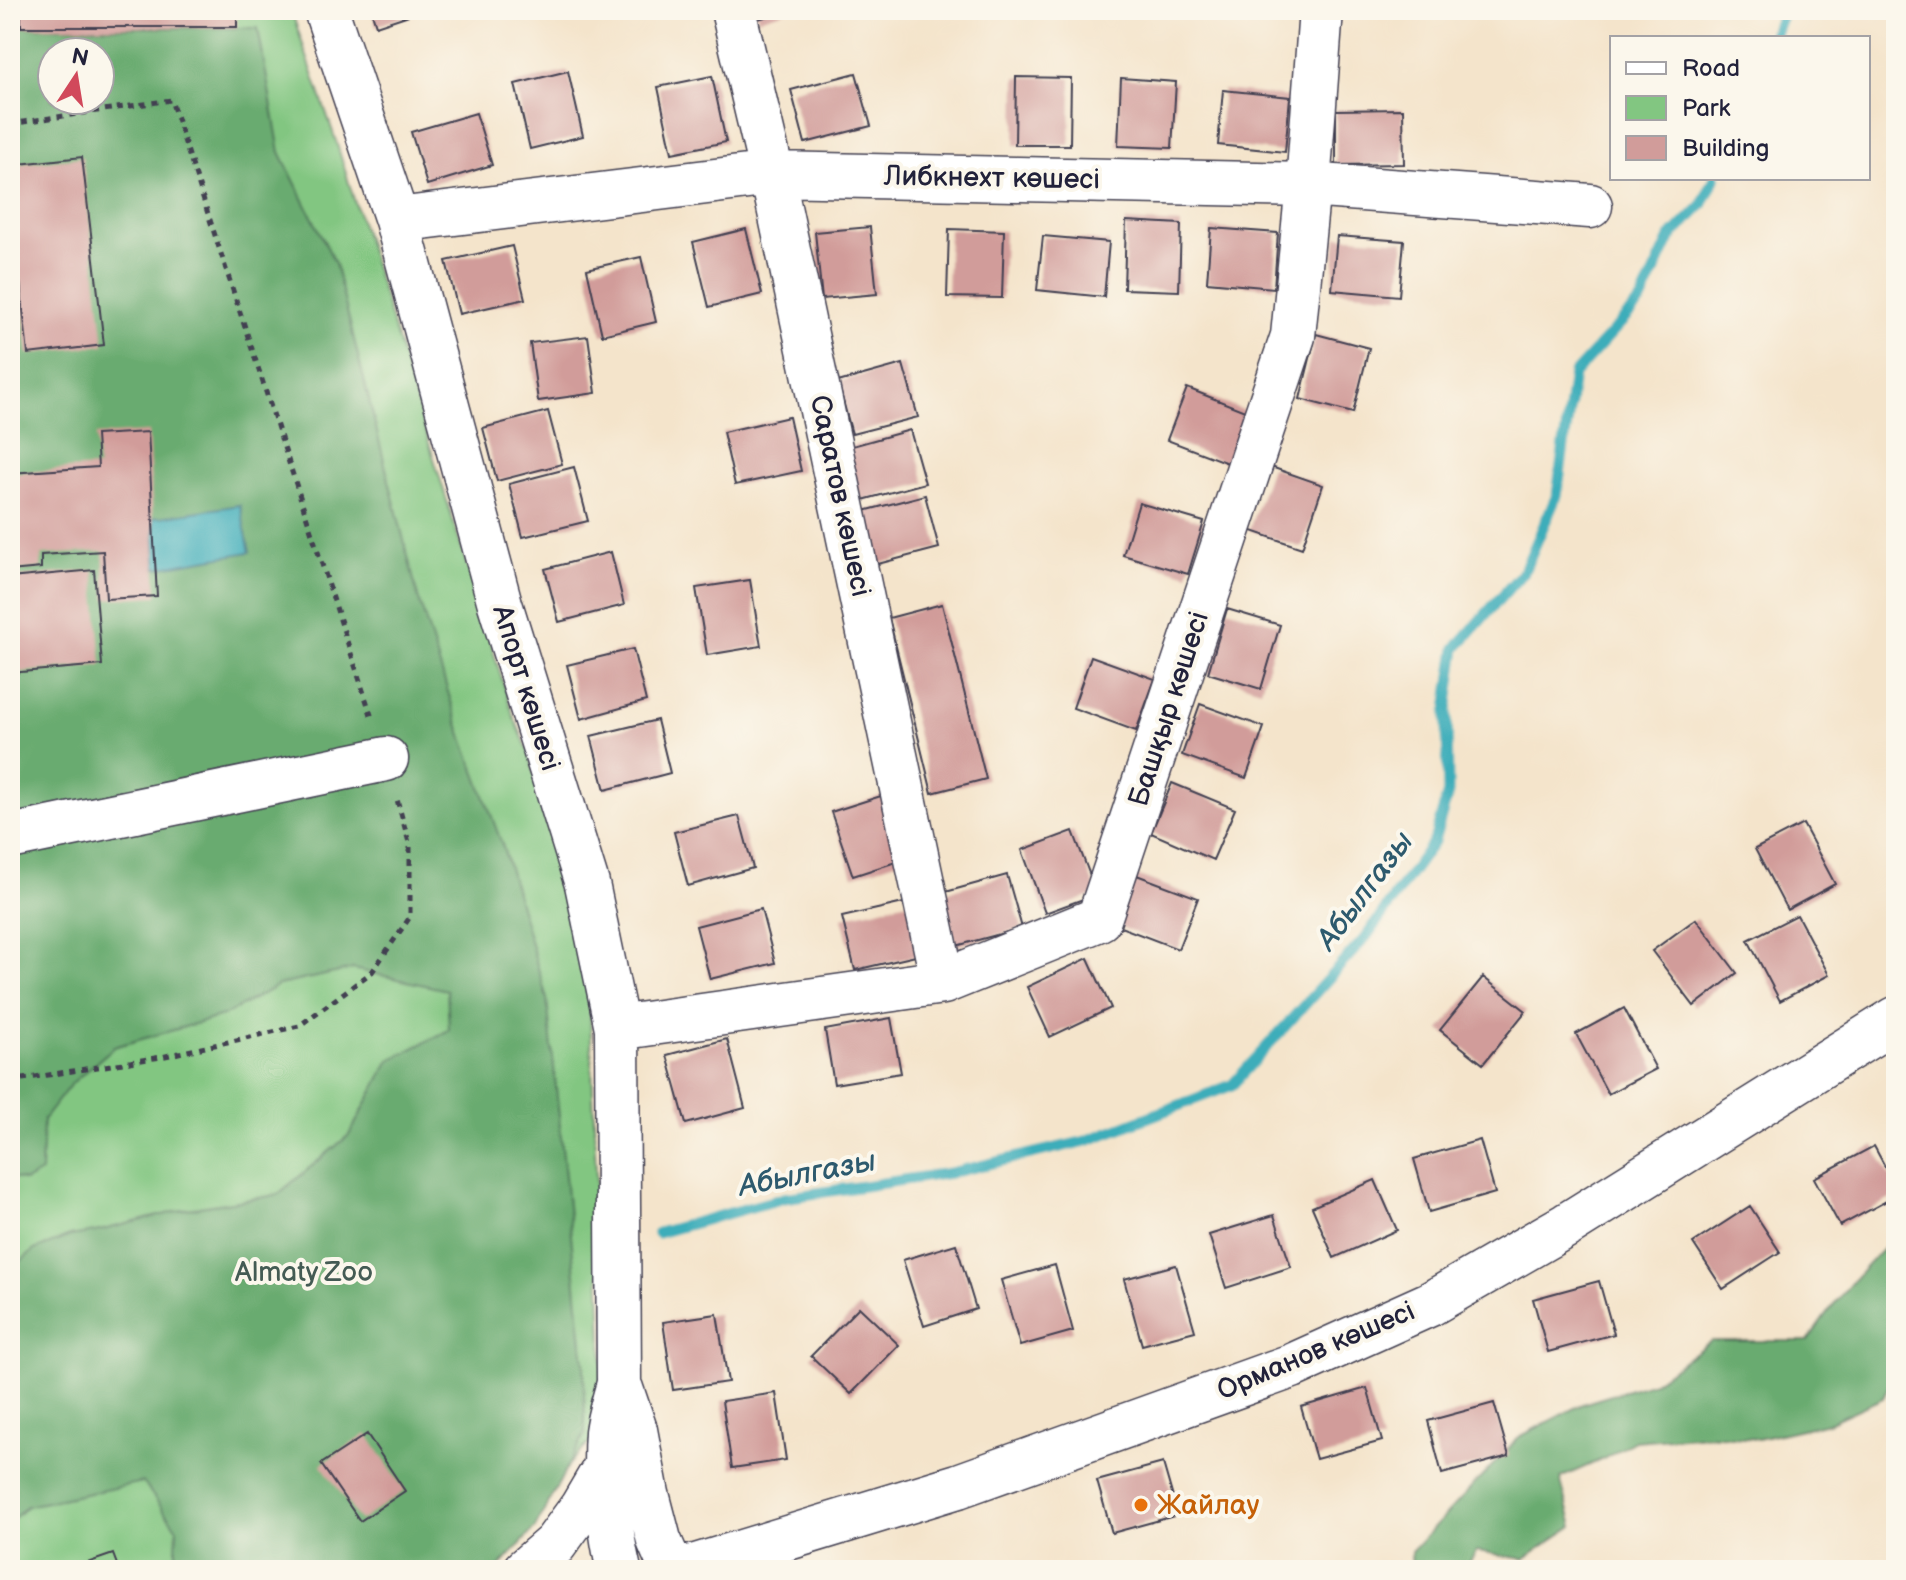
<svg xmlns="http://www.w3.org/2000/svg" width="1906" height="1580" font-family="'Balsamiq Sans',sans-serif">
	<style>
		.green { fill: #82c681; stroke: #52745e; stroke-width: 2; fill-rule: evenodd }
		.forest { fill: #69ab6f; stroke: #466655; stroke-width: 2; fill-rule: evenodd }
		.water { fill: #3eadba; stroke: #30687a; stroke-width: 2 }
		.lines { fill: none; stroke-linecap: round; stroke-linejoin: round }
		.stream { stroke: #3eadba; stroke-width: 11 }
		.building { fill: #d19c9a }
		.minor-casing { stroke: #423f51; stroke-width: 47 }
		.path { stroke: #423f51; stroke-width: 5; stroke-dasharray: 6 6; stroke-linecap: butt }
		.minor { stroke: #fff; stroke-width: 44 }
		.food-dot { fill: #e8710a; stroke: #fbf7ec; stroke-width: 3 }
		.labels { text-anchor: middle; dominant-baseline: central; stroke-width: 8; stroke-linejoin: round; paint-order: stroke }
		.street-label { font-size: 28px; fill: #22223b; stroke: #fbf7ec }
		.park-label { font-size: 28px; fill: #445b54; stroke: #fbf7ec }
		.food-label { font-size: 28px; fill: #c56008; stroke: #fbf7ec; text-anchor: start }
		.water-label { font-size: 30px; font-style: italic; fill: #2d5a6e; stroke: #fbf7ec }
	</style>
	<rect width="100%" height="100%" fill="#fbf7ec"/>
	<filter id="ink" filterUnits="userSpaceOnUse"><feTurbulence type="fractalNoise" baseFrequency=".0125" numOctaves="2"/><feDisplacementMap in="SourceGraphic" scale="16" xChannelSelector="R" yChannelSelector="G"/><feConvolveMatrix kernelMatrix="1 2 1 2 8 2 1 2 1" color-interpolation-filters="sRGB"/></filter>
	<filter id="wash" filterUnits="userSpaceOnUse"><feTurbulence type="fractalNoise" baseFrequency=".006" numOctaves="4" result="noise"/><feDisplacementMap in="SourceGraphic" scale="32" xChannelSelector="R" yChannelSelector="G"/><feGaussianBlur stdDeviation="1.8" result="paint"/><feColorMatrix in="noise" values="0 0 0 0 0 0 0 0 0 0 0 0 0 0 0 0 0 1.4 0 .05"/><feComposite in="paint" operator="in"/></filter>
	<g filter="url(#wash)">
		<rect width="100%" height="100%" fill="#f4e4cb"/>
		<path class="green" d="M10 10H291L336 141 513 715 528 750 582 955 590 1010 603 1370 592 1440 534 1501 431 1570H10ZM52 52H100V100H52Z"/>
		<path class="forest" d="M10 10H21V27L258 28 280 152 335 263 418 597 461 733 503 847 547 999 584 1363 585 1434 535 1528 497 1570H175L177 1529 143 1482 27 1506 10 1522V1270L34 1250 70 1236 95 1232 186 1209 277 1195 349 1135 390 1060 449 1030 447 990 353 969 279 985 223 1016 114 1047 71 1084 43 1120 41 1172 25 1181 10 1177ZM52 52H100V100H52Z
			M1896 1237V1371L1883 1398 1828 1423 1758 1439 1706 1435 1635 1441 1603 1459 1560 1478 1573 1526 1524 1559 1477 1551 1463 1570H1412L1411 1552 1519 1437 1582 1404 1654 1382 1711 1341H1808C1834 1301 1861 1268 1896 1237Z"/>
		<path class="water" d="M240 505 250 552 156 568 153 518Z"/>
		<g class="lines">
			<path class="stream" d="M1773 38 1784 10
				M658 1233 784 1198 950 1173 1086 1141 1232 1085 1366 937 1434 841 1448 793 1447 710 1456 648 1524 571 1557 495 1574 374 1641 301 1670 238 1702 205 1715 178"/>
		</g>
		<g id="blocks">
			<path class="building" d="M21 10H237V27H21Z
				M371 10H421V11L376 26Z
				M756 10H786V11L758 19Z
				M568 71 583 136 530 149 515 84Z
				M856 73 871 126 805 143 791 90Z
				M712 76 726 142 672 153 658 87Z
				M1016 77 1071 78 1070 145H1015Z
				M1121 78 1176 82 1172 148 1118 146Z
				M1223 90 1290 97 1285 152 1218 145Z
				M1403 109 1404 164 1336 165V110Z
				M476 113 492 165 427 185 411 132Z
				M82 157 104 345 28 354 10 192V165Z
				M1126 221 1181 224 1179 291 1124 289Z
				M870 227 877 294 822 299 815 232Z
				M1211 228 1278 233 1274 288 1207 282Z
				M746 229 762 294 709 307 693 242Z
				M949 229 1004 231 1002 298 947 297Z
				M1043 236 1109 242 1104 297 1037 290Z
				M1337 236 1404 241 1399 296 1332 290Z
				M512 246 525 299 459 314 446 261Z
				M641 257 656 322 602 335 587 269Z
				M10 284H12L20 335 10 337Z
				M1316 334 1369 348 1353 413 1300 399Z
				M588 336 596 393 538 401 530 343Z
				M903 364 918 417 852 434 838 382Z
				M1187 388 1250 413 1230 464 1167 440Z
				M548 411 562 464 497 481 483 428Z
				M789 417 801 471 735 485 723 432Z
				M910 430 925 483 859 501 845 448Z
				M148 432 157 596 106 599 103 551 41 555V568L10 571V473L98 467 96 435Z
				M574 467 588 521 523 537 509 484Z
				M1271 467 1323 485 1302 548 1249 530Z
				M925 495 939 548 874 565 860 512Z
				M1139 503 1204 522 1188 574 1123 555Z
				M611 552 624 605 559 622 545 569Z
				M94 570 102 665 10 673V578Z
				M750 580 761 646 707 655 696 588Z
				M942 604 986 779 932 793 889 618Z
				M1227 609 1280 625 1261 689 1208 673Z
				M633 649 646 701 581 719 567 665Z
				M1091 656 1155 679 1136 731 1073 708Z
				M1200 704 1264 727 1246 778 1182 755Z
				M657 720 670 773 605 790 591 736Z
				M1172 783 1235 809 1213 860 1151 833Z
				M884 795 905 859 853 876 831 812Z
				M739 816 753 868 688 886 674 832Z
				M1803 824 1835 884 1787 910 1755 849Z
				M1073 831 1097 894 1045 913 1022 850Z
				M1134 874 1198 898 1178 949 1115 925Z
				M1007 875 1022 928 956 946 942 893Z
				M908 902 920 955 855 970 842 917Z
				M761 909 775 963 710 979 696 926Z
				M1797 915 1829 975 1780 1001 1748 940Z
				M1696 919 1737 973 1694 1006 1652 951Z
				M1088 958 1111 1008 1050 1037 1027 987Z
				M1483 977 1526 1011 1483 1064 1440 1030Z
				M1624 1008 1656 1069 1608 1094 1576 1034Z
				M891 1018 901 1073 834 1084 825 1030Z
				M727 1039 745 1108 686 1124 667 1055Z
				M1480 1140 1495 1193 1429 1212 1414 1159Z
				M1874 1146 1896 1187V1196L1840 1226 1814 1178Z
				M1375 1180 1397 1230 1334 1258 1312 1207Z
				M1750 1206 1780 1252 1723 1289 1693 1243Z
				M1274 1215 1291 1267 1226 1288 1209 1235Z
				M956 1244 976 1309 924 1326 903 1260Z
				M1055 1265 1073 1331 1020 1346 1001 1280Z
				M1176 1265 1195 1331 1142 1345 1124 1279Z
				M1599 1281 1614 1334 1548 1352 1533 1299Z
				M859 1307 899 1345 851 1394 811 1356Z
				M717 1314 728 1382 673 1390 663 1322Z
				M1367 1388 1382 1441 1316 1459 1301 1407Z
				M776 1393 786 1460 732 1468 722 1401Z
				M1494 1403 1509 1456 1442 1474 1428 1421Z
				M367 1434 405 1491 360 1521 321 1464Z
				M1163 1463 1178 1515 1112 1533 1097 1481Z
				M113 1554 119 1570H67Z"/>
		</g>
	</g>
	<g filter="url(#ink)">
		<use href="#blocks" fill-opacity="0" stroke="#423f51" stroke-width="2"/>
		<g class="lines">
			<g class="minor-casing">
				<path id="minor" d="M326 10 397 220 500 604 587 884 617 1028 619 1383C615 1399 609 1416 607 1432 604 1475 609 1529 619 1570
					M733 10 772 174 943 982
					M397 220 772 174 1308 185 1590 206
					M10 837 386 759
					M617 1028 943 982 1099 919 1293 336 1308 185 1321 10
					M621 1389 635 1430 647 1494 659 1540 672 1570
					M525 1570 555 1544 582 1507 608 1463
					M683 1570 958 1486 1292 1366 1430 1304 1567 1225 1896 1019"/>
			</g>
			<path class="path" d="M10 124 171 100 373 721
				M10 1081 161 1057 299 1026 372 972 410 917V846L396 796"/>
			<use href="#minor" class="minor"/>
		</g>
	</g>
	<circle class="food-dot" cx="1141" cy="1505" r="8"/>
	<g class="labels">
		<g class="street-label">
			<text transform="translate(992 178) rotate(1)">Либкнехт көшесі</text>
			<text transform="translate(840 496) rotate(78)">Саратов көшесі</text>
			<text transform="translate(526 688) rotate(73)">Апорт көшесі</text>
			<text transform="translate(1169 709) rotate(-72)">Башқыр көшесі</text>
			<text transform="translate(1316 1351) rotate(-23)">Орманов көшесі</text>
		</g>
		<g class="park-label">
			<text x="304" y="1272">Almaty Zoo</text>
		</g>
		<g class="food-label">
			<text x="1157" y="1505">Жайлау</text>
		</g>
		<g class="water-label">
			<text transform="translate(1365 891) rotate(-53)">Абылгазы</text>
			<text transform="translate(807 1174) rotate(-11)">Абылгазы</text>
		</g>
	</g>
	<rect width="1906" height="1580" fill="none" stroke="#fbf7ec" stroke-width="40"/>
	<rect x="1610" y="36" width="260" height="144" fill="#fbf7ec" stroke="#a4a2a5" stroke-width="2"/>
	<rect x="1626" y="62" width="40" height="12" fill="#ffffff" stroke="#a4a2a5" stroke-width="2"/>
	<text x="1682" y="76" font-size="24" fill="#22223b">Road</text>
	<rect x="1626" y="96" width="40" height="24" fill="#82c681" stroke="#a4a2a5" stroke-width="2"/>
	<text x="1682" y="116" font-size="24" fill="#22223b">Park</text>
	<rect x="1626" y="136" width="40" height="24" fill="#d19c9a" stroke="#a4a2a5" stroke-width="2"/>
	<text x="1682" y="156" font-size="24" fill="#22223b">Building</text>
	<g transform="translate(76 76) rotate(12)"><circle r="38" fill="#fbf7ec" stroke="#a4a2a5" stroke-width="2"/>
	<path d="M0-6L14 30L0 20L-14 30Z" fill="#d1495b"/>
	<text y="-12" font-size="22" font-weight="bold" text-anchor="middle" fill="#22223b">N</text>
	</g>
</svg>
